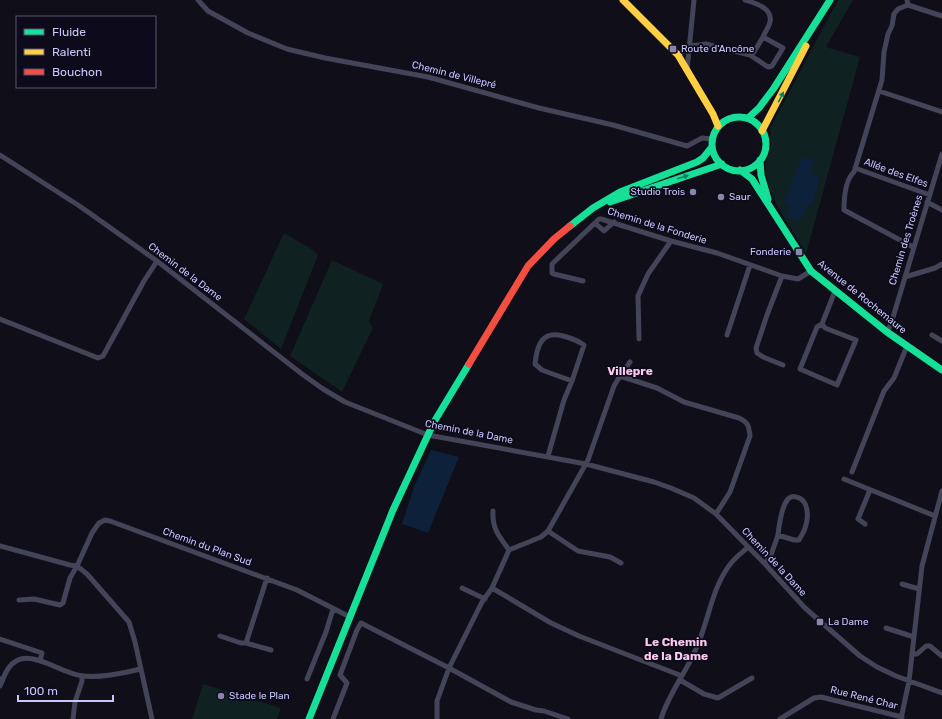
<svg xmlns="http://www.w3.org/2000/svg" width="942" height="719" font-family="Rubik,sans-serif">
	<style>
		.green { fill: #0f2121 }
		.water { fill: #0d223a }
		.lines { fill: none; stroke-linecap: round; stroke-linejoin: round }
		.street { stroke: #444458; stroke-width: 5 }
		.fast { stroke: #16e098; stroke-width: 7 }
		.slow { stroke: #ffcf43; stroke-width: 7 }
		.jam { stroke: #f24e42; stroke-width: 7 }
		.oneway { fill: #128060 }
		.poi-dot { fill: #8886ad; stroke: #0d0b1b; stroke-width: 1.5 }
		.labels { text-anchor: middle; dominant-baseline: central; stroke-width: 3.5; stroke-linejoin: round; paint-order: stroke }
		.poi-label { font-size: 10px; fill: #c8c7fd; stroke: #0d0b1b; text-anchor: start }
		.street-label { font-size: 10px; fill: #c8c7fd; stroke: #0d0b1b }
		.quarter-label { font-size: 12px; font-weight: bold; fill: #fdc9ef; stroke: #0d0b1b }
	</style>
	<rect width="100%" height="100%" fill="#100e18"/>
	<path class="green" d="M838 0H853L826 47 860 57 806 254 776 204 768 184 765 166 771 148 770 128Z
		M284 233 313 250 318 255 281 349 244 319Z
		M332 260 383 284 369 321 373 328 342 392 290 356Z
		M203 684 281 708 277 719H192Z"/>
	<path class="water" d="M802 157 815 160 810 172 820 178 812 205 806 206 803 215 798 220 794 218 792 220 786 216 790 208 784 201Z
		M431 450 459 457 428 533 402 524 414 487Z"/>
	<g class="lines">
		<path class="street" d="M198 0 208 11 248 33 287 49 325 58 428 77 539 108 613 125 687 146 702 138 712 139
			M745 0C755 3 773 8 770 22 769 27 765 32 763 37
			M907 0 908 5 942 16
			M908 5 898 9 894 14 892 26 888 34 884 52 882 80 854 172C845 180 844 198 844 210L913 247
			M678 55 690 46 706 44 750 55 768 67 772 66 783 48 763 37 754 52 750 55
			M687 70 694 0
			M879 91 942 112
			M0 155 81 207 157 261 302 374 323 389 345 402 428 435 586 464 654 482 671 488 694 498 716 514 765 564 805 608 860 656 877 667 896 676 942 693
			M855 168 930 195
			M927 202 942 210
			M595 223 604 231 614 222
			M782 276 767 315 756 348 757 353 763 357 783 365
			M905 277 935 268 942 264
			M583 281 554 274 552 273V264L599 219H601L671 241 717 253 782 276 798 279 811 271
			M0 319 98 358 103 356 144 281 157 261
			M822 324 825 328 856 340 837 385 800 369 817 327 822 324 835 291
			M887 332 891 324 942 154
			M727 335 750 265
			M932 335 942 341
			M639 339 638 296 648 274 671 241
			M620 376 630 362
			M548 456 564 400 572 381 584 345C577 340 571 338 563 336 542 330 537 345 535 364L542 370 572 381
			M852 472 884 391 894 378 907 346
			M844 479 935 516
			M493 511C492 529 499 536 509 550
			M865 524 858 519 870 490
			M548 531 578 551 610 557 621 563
			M0 546 70 565 77 566 87 574 129 622 135 642 152 719
			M765 564 771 555 778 535 794 540H799C801 536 804 532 805 528 809 518 809 499 796 497 793 496 790 497 788 499 781 507 779 526 778 535
			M902 584 919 589
			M462 588 485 599
			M492 588 551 623 579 636 682 676
			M19 600 34 599 60 605 63 603 70 578 77 566 92 533 99 523 105 520 110 521 297 590 350 617
			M886 628 914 637
			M220 636 241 643H246L267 578
			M0 639 42 653 40 661
			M246 643 271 650
			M912 654H917L926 646H930L942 656
			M0 679H3C19 636 55 673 83 676 103 678 122 673 141 669
			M307 679 326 632 333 609
			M680 680 704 694 718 698 752 678
			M0 686 3 679
			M73 719 75 702 82 681V676
			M333 719 347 683 340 675 357 630 361 623 449 668 511 702 536 710 544 711 568 719
			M437 719V701L449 668 482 602 492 588 509 550 541 537 548 531 588 460 614 386 620 376 657 388 684 402 739 418C748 422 749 426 750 436L730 492 716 514
			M661 719C668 695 685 674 695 651 709 622 711 587 732 562 737 556 743 552 748 547
			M780 719 814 698 821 697 902 717
			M901 719 909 681 922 566 942 491"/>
		<path class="fast" d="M712 144a27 27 0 1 1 54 0a27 27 0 1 1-54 0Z
			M748 118 759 108 774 88 830 0
			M760 160 761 175 768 199
			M740 170 752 179 811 271 887 332 942 370
			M610 202 722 164
			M570 226 593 208 620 192 697 162 703 158 712 147
			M309 719 393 510 434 422 469 364"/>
		<path class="slow" d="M623 0 678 55 713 114 718 126
			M762 131 806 46"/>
		<path class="jam" d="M469 364 528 266 554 239 570 226"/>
	</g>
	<defs><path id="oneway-solid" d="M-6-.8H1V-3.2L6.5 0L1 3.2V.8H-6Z"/></defs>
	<g class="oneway">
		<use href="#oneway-solid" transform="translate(781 97) rotate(-63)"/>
		<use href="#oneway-solid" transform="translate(683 177) rotate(-18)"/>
	</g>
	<g class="poi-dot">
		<rect x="669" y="45" width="8" height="8" rx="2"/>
		<circle cx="693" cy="192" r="4"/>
		<circle cx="721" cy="197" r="4"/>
		<rect x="795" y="248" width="8" height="8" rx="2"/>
		<rect x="816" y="618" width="8" height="8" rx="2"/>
		<circle cx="221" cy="696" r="4"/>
	</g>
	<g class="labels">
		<g class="poi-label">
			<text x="681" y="49">Route d'Ancône</text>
			<text x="685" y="192" text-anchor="end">Studio Trois</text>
			<text x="729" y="197">Saur</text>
			<text x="791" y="252" text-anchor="end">Fonderie</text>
			<text x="828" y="622">La Dame</text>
			<text x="229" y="696">Stade le Plan</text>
		</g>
		<g class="street-label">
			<text transform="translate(454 75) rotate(14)">Chemin de Villepré</text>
			<text transform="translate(896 173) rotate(20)">Allée des Elfes</text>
			<text transform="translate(657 226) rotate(17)">Chemin de la Fonderie</text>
			<text transform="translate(906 240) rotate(-73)">Chemin des Troènes</text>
			<text transform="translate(185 272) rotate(37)">Chemin de la Dame</text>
			<text transform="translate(862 297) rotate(39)">Avenue de Rochemaure</text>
			<text transform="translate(469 432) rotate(11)">Chemin de la Dame</text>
			<text transform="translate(207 547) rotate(20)">Chemin du Plan Sud</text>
			<text transform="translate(774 562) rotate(47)">Chemin de la Dame</text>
			<text transform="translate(864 698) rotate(14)">Rue René Char</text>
		</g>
		<g class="quarter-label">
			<text x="630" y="371">Villepre</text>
			<text x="676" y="642">Le Chemin<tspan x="676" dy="14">de la Dame</tspan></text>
		</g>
	</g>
	<rect x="16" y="16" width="140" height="72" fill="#0d0b1b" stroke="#585675"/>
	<rect x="24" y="29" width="20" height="6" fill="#16e098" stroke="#585675"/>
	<text x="52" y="36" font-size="12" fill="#c8c7fd">Fluide</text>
	<rect x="24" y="49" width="20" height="6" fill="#ffcf43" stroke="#585675"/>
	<text x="52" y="56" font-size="12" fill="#c8c7fd">Ralenti</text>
	<rect x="24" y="69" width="20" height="6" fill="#f24e42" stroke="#585675"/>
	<text x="52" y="76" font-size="12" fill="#c8c7fd">Bouchon</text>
	<path d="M18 695v6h95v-6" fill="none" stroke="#c8c7fd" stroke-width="2"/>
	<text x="24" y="695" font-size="12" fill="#c8c7fd" stroke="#0d0b1b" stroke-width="3" paint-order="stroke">100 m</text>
</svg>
